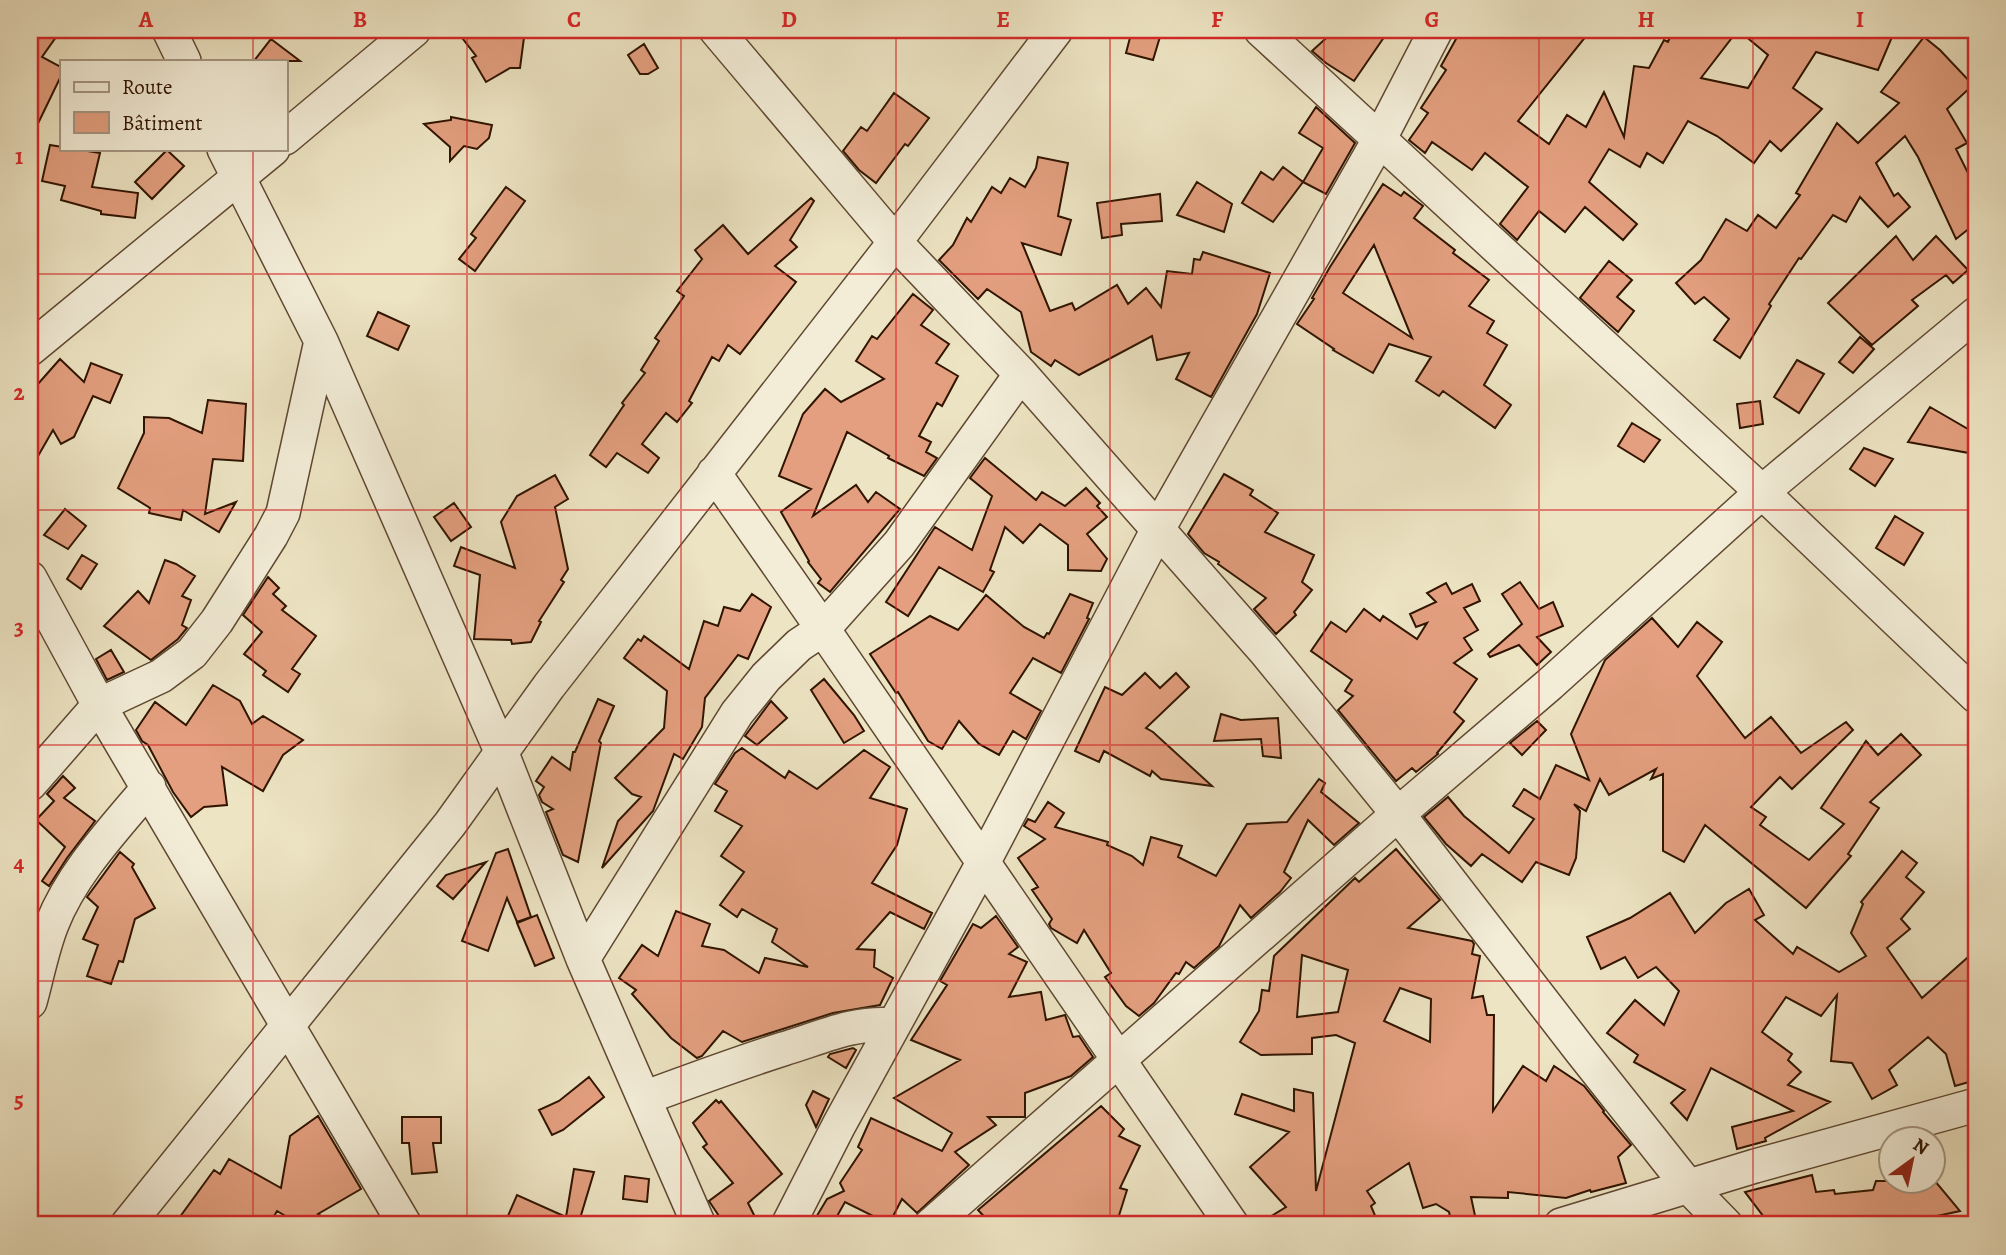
<svg xmlns="http://www.w3.org/2000/svg" width="2006" height="1255" font-family="Alegreya,serif">
	<style>
		.building { fill: #e39f7f; stroke: #301400; stroke-width: 2; fill-rule: evenodd }
		.lines { fill: none; stroke-linecap: round; stroke-linejoin: round }
		.minor-casing { stroke: #5f4831; stroke-width: 36 }
		.minor { stroke: #f3edd8; stroke-width: 33 }
		.grid { fill: none; stroke: #d62828; stroke-width: 2; stroke-opacity: 0.55 }
		.neatline { fill: none; stroke: #d62828; stroke-width: 2.5 }
		.grid-label { font-size: 23px; text-anchor: middle; font-weight: bold; fill: #d62828 }
	</style>
	<rect width="100%" height="100%" fill="#ede4c3"/>
	<filter id="stains"><feTurbulence type="fractalNoise" baseFrequency=".00286" numOctaves="4"/><feColorMatrix values="0 0 0 0 .2 0 0 0 0 .09 0 0 0 0 .02 0 0 0 .5 -.17"/></filter>
	<radialGradient id="worn" r=".72"><stop offset=".6" stop-color="#630" stop-opacity="0"/><stop offset="1" stop-color="#630" stop-opacity=".3"/></radialGradient>
	<path class="building" d="M30 30H61L42 57 61 67V76L30 140Z
		M456 30H525L520 68H510L486 82 472 58 476 56Z
		M1132 30H1162L1153 60 1126 53Z
		M1335 30H1389L1354 81 1326 63 1312 51Z
		M1461 30H1591L1518 121 1549 144 1567 115 1586 127 1604 92 1624 137 1634 66 1649 68 1664 40 1668 42 1673 30H1895L1878 70 1816 52 1793 88 1822 109 1781 151 1770 141 1754 163 1717 136 1688 121 1663 163 1647 153 1640 167 1609 149 1589 182 1637 224 1623 240 1585 207 1565 232 1539 211 1517 240 1500 224 1528 187 1485 153 1472 170 1432 142 1425 153 1409 140 1428 113 1421 108 1446 70 1441 66ZM1738 30 1768 55 1748 88 1701 78Z
		M1924 37 1940 50 1973 85 1947 109 1967 143 1956 149 1976 189V223L1956 239 1918 157 1905 136 1876 163 1894 196 1898 193 1910 207 1888 227 1860 197 1846 222 1833 215 1801 259 1799 258 1769 304 1771 306 1740 358 1714 340 1729 319 1704 297 1695 304 1676 283 1701 260 1726 219 1747 231 1758 215 1776 228 1800 195 1796 193 1837 123 1858 143 1899 103 1881 92Z
		M271 39 300 61H254Z
		M644 44 658 68 648 74H640L628 55Z
		M894 93 929 118 908 146 905 144 876 183 859 170 843 151 861 127 867 131Z
		M1316 107 1355 143 1326 194 1303 182 1323 148 1299 133Z
		M451 117 492 125 489 138 477 149 464 146 450 161V147L424 124 451 120Z
		M50 145 100 153 92 187 138 193 135 218 101 214V211L61 200 65 186 42 181Z
		M167 150 184 166 152 199 135 182Z
		M1038 157 1068 163 1058 216 1071 220 1061 255 1022 243 1050 311 1072 303 1075 310 1117 285 1128 304 1146 288 1161 307 1167 271 1192 274 1194 259 1200 260 1203 252 1270 273 1257 314 1211 397 1176 379 1189 353 1157 360 1152 336 1079 375 1055 360 1051 366 1031 352 1021 312 987 289 978 299 939 260 953 245 967 218 971 222 992 187 1001 193 1010 178 1025 187 1036 168Z
		M1283 167 1303 182 1273 222 1242 203 1261 172 1273 180Z
		M1197 182 1232 204 1224 232 1177 215Z
		M1383 184 1401 196 1404 192 1423 206 1414 218 1455 250 1453 253 1489 280 1469 306 1494 321 1487 333 1507 345 1484 385 1511 405 1495 428 1443 391 1439 396 1416 381 1431 357 1389 344 1373 373 1333 350 1334 349 1297 324 1314 299 1312 298 1330 267ZM1374 245 1412 338 1343 293Z
		M506 187 525 201 475 271 459 259 476 238 471 234Z
		M1160 194 1162 221 1121 224 1122 235 1102 238 1097 203Z
		M811 198 814 201 790 240 797 247 775 266 796 282 740 354 728 345 719 361 712 357 689 401 692 403 677 422 666 413 642 444 659 458 648 473 617 453 606 467 590 455 624 405 622 403 645 373 641 370 659 341 655 338 684 296 677 291 702 259 695 250 723 225 748 254Z
		M1896 236 1913 260 1936 236 1968 270 1953 283 1946 275 1912 300 1918 306 1872 345 1828 303Z
		M1609 261 1632 280 1617 297 1634 311 1618 332 1580 298Z
		M913 294 933 310 921 325 949 344 936 363 958 376 942 406 937 403 919 436 931 442 926 452 937 458 924 476 888 458 889 456 847 432 813 516 856 485 868 502 876 492 900 509 830 592 818 583 821 579 808 562 809 561 781 512 811 489 779 476 803 414 825 389 841 402 884 379 856 361 872 336 877 339Z
		M378 312 409 326 398 350 367 336Z
		M1860 337 1874 349 1853 373 1839 362Z
		M60 359 84 382 91 363 122 375 110 403 93 396 74 437 61 444 53 430 30 470V393Z
		M1797 360 1824 374 1799 413 1774 397Z
		M208 400 246 404 243 461 213 459 205 514 236 502 219 532 183 510 181 520 149 513 150 508 118 488 144 433V417L169 418 202 433Z
		M1760 401 1763 424 1740 428 1737 404Z
		M1930 407 1973 432 1969 453 1908 442Z
		M1632 423 1660 440 1644 462 1618 446Z
		M1864 448 1893 459 1875 486 1850 469Z
		M985 458 1036 500 1042 492 1065 506 1086 488 1100 503 1097 506 1107 517 1087 534 1107 559 1101 571 1068 570V545L1040 524 1023 543 1005 527 990 570 994 572 983 592 939 567 908 616 886 602 935 527 972 550 992 496 970 478Z
		M1224 474 1253 490 1250 495 1278 513 1265 532 1314 555 1302 582 1312 590 1294 612 1296 615 1276 634 1254 609 1266 598 1218 564 1219 562 1204 553 1188 534Z
		M555 475 568 499 555 507 568 569 561 580 564 582 539 621 541 622 531 642 512 644 511 640 474 639 480 575 454 566 461 547 515 568 501 522 517 496Z
		M454 503 471 527 451 541 434 517Z
		M65 509 86 526 68 549 44 535Z
		M1895 516 1923 533 1904 565 1876 548Z
		M82 555 97 564 81 589 67 579Z
		M165 560 176 564 195 576 182 596 191 600 182 625 187 628 178 639 151 660 104 626 138 591 149 603Z
		M268 577 279 588 273 594 286 606 282 610 316 636 292 669 300 674 288 692 263 675 266 671 244 654 262 632 243 615Z
		M1520 582 1539 609 1553 602 1563 626 1537 637 1551 652 1537 665 1519 645 1490 657 1488 654 1522 624 1502 594Z
		M1446 583 1452 594 1472 584 1480 601 1464 608 1478 630 1464 638 1472 650 1454 663 1477 679 1454 712 1464 721 1437 753 1438 754 1416 772 1412 768 1396 781 1338 710 1353 696 1345 691 1352 680 1311 651 1331 622 1346 632 1364 609 1380 621 1383 616 1417 639 1427 623 1416 627 1410 614 1436 602 1427 593Z
		M752 594 771 607 748 659 738 655 705 698 702 727 683 759 674 754 653 811 602 868 618 821 641 797 632 794 615 778 664 728 667 691 624 658 638 639 641 641 644 636 689 669 704 621 718 626 724 607 740 611Z
		M1070 594 1093 603 1087 618 1089 619 1061 673 1033 658 1010 693 1041 711 1026 739 1013 731 999 755 979 744 959 721 942 749 928 741 898 692 896 693 870 654 930 616 958 630 986 595 1024 627 1044 638 1047 633 1049 634Z
		M1652 618 1678 647 1697 622 1722 642 1697 676 1745 738 1771 717 1801 753 1846 722 1853 730 1792 789 1780 777 1751 807 1766 817 1760 825 1809 860 1844 824 1821 808 1866 741 1878 755 1901 734 1921 755 1870 802 1879 808 1848 854 1851 856 1806 908 1705 825 1684 862 1663 851V774L1651 779 1656 769 1609 795 1600 779 1586 811 1574 804 1580 811 1576 858 1569 875 1536 862 1522 882 1482 854 1471 866 1446 844 1424 817 1448 797 1464 816 1509 853 1534 819 1513 806 1524 789 1540 799 1556 765 1589 780 1571 734 1605 660Z
		M111 650 124 672 107 680 96 659Z
		M1145 673 1160 688 1176 673 1189 687 1146 728 1153 732 1212 786 1161 779 1152 771 1150 776 1104 751 1099 762 1075 751 1105 687 1122 695Z
		M824 679 854 715 864 731 844 743 811 690Z
		M213 685 240 701 252 724 263 716 303 740 283 755 263 791 222 767 227 805 204 807 191 817 173 792 148 745 142 741 136 730 155 702 186 725Z
		M598 699 614 706 599 741 601 743 578 862 563 855 546 812 553 809 542 802 539 795 544 787 536 781 552 757 570 770 573 752H575Z
		M771 701 787 718 757 745 745 736Z
		M1221 714 1241 720 1278 718 1281 758 1263 756 1261 739 1214 741Z
		M1537 721 1546 730 1522 755 1510 743Z
		M742 748 785 778 789 771 817 789 864 750 890 767 870 798 907 809 897 845 872 883 932 913 924 929 890 912 857 949 875 950 874 967 893 978 880 1005 833 1013 742 1042 723 1031 702 1056 697 1058 671 1038 632 994 636 990 619 978 642 945 658 956 676 911 710 924 702 946 724 950 759 973 765 958 808 967 772 942 777 929 742 909 737 917 720 905 744 872 721 856 742 826 715 811 727 791 715 784 735 753Z
		M63 776 75 788 64 798 95 821 67 858 49 886 42 881 65 847 36 820 54 801 47 794Z
		M1319 779 1325 783 1321 792 1359 823 1334 845 1308 820 1284 872 1291 878 1280 892 1251 918 1240 905 1219 946 1194 968 1186 962 1179 974 1176 973 1154 1003 1139 1016 1126 1006 1105 977 1111 973 1084 930 1077 943 1051 928 1049 924 1052 919 1032 890 1038 887 1018 858 1045 839 1024 826 1028 819 1035 822 1048 802 1064 813 1055 827 1108 842 1107 845 1132 856 1143 865 1151 837 1182 846 1178 857 1216 876 1247 824 1287 822Z
		M508 849 531 917 517 922 507 898 488 951 462 941 496 853Z
		M1396 849 1440 900 1408 928 1472 941 1474 944 1472 954 1480 956 1472 998 1483 996 1487 1015H1494L1493 1111 1523 1066 1546 1081 1554 1066 1584 1086 1604 1111 1603 1112 1631 1145 1618 1157 1626 1183 1591 1192 1590 1190 1566 1198 1508 1192V1198L1471 1197 1477 1225H1452L1449 1212 1436 1204 1423 1208 1409 1163 1367 1191 1375 1203 1371 1206 1379 1225H1257L1286 1207 1250 1167 1289 1132 1235 1114 1242 1094 1294 1111V1089L1313 1093 1316 1191 1355 1043 1336 1035 1312 1038V1054L1261 1055 1240 1042 1259 1011 1262 990 1269 991 1274 956 1355 878 1359 882ZM1302 955 1348 970 1338 1012 1297 1017ZM1400 988 1431 999 1430 1042 1384 1021Z
		M1902 851 1917 863 1906 877 1924 892 1901 919 1910 929 1887 948 1922 998 1976 950V1080L1955 1086 1946 1054 1928 1037 1889 1070 1897 1085 1872 1099 1852 1063 1831 1061 1837 995 1821 1016 1786 997 1762 1032 1792 1054 1788 1060 1801 1072 1788 1085 1830 1102 1765 1138 1766 1141 1737 1149 1732 1127 1793 1111 1711 1068 1687 1120 1671 1103 1685 1090 1634 1062 1638 1055 1607 1033 1635 1000 1664 1025 1679 991 1656 967 1638 978 1625 957 1601 969 1587 937 1630 918 1670 893 1695 933 1726 903 1749 889 1764 915 1755 920 1793 954 1797 947 1839 972 1866 956 1851 933 1863 904 1861 902Z
		M120 852 134 864 132 867 155 908 135 919 123 962 119 961 111 984 87 976 98 945 83 939 98 907 87 897Z
		M486 862 453 899 437 886 446 875Z
		M537 915 554 958 535 966 517 923Z
		M996 916 1018 947 1009 954 1027 962 1009 997 1041 992 1046 1020 1065 1015 1073 1037 1079 1036 1093 1057 1071 1076 1025 1093V1117H988L996 1125 955 1152 969 1165 917 1213 902 1199 889 1224 845 1202 832 1225H826L815 1219 827 1199 844 1191 840 1183 862 1150 858 1147 871 1118 942 1151 952 1133 894 1098 960 1060 911 1040 947 985 940 981 973 924 981 928Z
		M853 1048 856 1050 846 1068 828 1057 830 1054Z
		M589 1077 604 1097 563 1130 552 1135 539 1110 559 1101Z
		M813 1091 829 1099 816 1127 806 1105Z
		M716 1100 719 1103 721 1101 782 1174 748 1203 759 1225H725L709 1201 733 1183 703 1147 707 1144 693 1123Z
		M1101 1106 1124 1129 1119 1136 1140 1146 1120 1188 1127 1190 1116 1225H992L978 1210Z
		M318 1116 361 1189 318 1214 336 1225H301L277 1211 269 1225H174L214 1170 220 1174 229 1159 281 1188 290 1136Z
		M402 1117H441V1143H433L437 1172 412 1174 409 1143H402Z
		M574 1169 594 1172 579 1222 586 1225H504L517 1195 566 1217Z
		M1812 1175 1816 1192 1834 1190 1835 1194 1873 1190 1876 1181H1935L1960 1211 1937 1216 1939 1225H1770L1745 1192Z
		M625 1176 649 1179 647 1202 623 1199Z"/>
	<g class="lines">
		<g class="minor-casing">
			<path id="minor" d="M169 30 184 61
				M716 30 895 242 1021 374 1265 651 1398 814 1581 1051 1688 1186 1726 1225
				M1261 30 1762 492 1976 696
				M285 138 414 30
				M224 149 321 341 501 751 583 959 699 1225
				M30 349 273 149
				M714 473 823 629 1232 1225
				M30 578 99 705 405 1225
				M30 784 99 705 161 676 192 653 217 621 271 536 283 513 321 341
				M583 959 737 713 766 677 799 645 823 629 899 544 1021 374
				M30 1002C37 977 42 949 52 924 72 873 114 829 149 787
				M644 1098C690 1081 736 1064 783 1049 820 1038 855 1021 894 1025
				M127 1225 450 824 549 686 895 242 1056 30
				M788 1225 839 1125 983 863 1158 529 1379 140 1436 30
				M931 1225 1398 814 1550 684 1762 492 1976 314
				M1561 1225 1755 1166 1976 1105"/>
		</g>
		<use href="#minor" class="minor"/>
	</g>
	<path class="grid" d="M253 30V61M467 30V1225M681 30V1225M896 30V1225M1110 30V1225M1324 30V1225M1539 30V1225M1753 30V1225M253 149V1225M30 274H1976M30 510H1976M30 745H1976M30 981H1976"/>
	<rect width="2006" height="1255" fill="none" stroke="#ede4c3" stroke-width="77"/>
	<rect x="60" y="60" width="228" height="91" fill="#f3edd8" stroke="#a59682" stroke-width="2"/>
	<rect x="74" y="82" width="35" height="10" fill="#f3edd8" stroke="#a59682" stroke-width="2"/>
	<text x="122" y="94" font-size="21" fill="#301400">Route</text>
	<rect x="74" y="112" width="35" height="21" fill="#e39f7f" stroke="#a59682" stroke-width="2"/>
	<text x="122" y="130" font-size="21" fill="#301400">Bâtiment</text>
	<g transform="translate(1912 1160) rotate(33)"><circle r="33" fill="#f3edd8" stroke="#a59682" stroke-width="2"/>
	<path d="M0-5L12 26L0 18L-12 26Z" fill="#8f2418"/>
	<text y="-10" font-size="19" font-weight="bold" text-anchor="middle" fill="#301400">N</text>
	</g>
	<rect x="38" y="38" width="1930" height="1178" class="neatline"/>
	<g class="grid-label">
		<text x="146" y="27">A</text>
		<text x="360" y="27">B</text>
		<text x="574" y="27">C</text>
		<text x="789" y="27">D</text>
		<text x="1003" y="27">E</text>
		<text x="1217" y="27">F</text>
		<text x="1432" y="27">G</text>
		<text x="1646" y="27">H</text>
		<text x="1860" y="27">I</text>
		<text x="19" y="164">1</text>
		<text x="19" y="400">2</text>
		<text x="19" y="635">3</text>
		<text x="19" y="871">4</text>
		<text x="19" y="1107">5</text>
	</g>
	<rect width="100%" height="100%" filter="url(#stains)"/>
	<rect width="100%" height="100%" fill="url(#worn)"/>
</svg>
